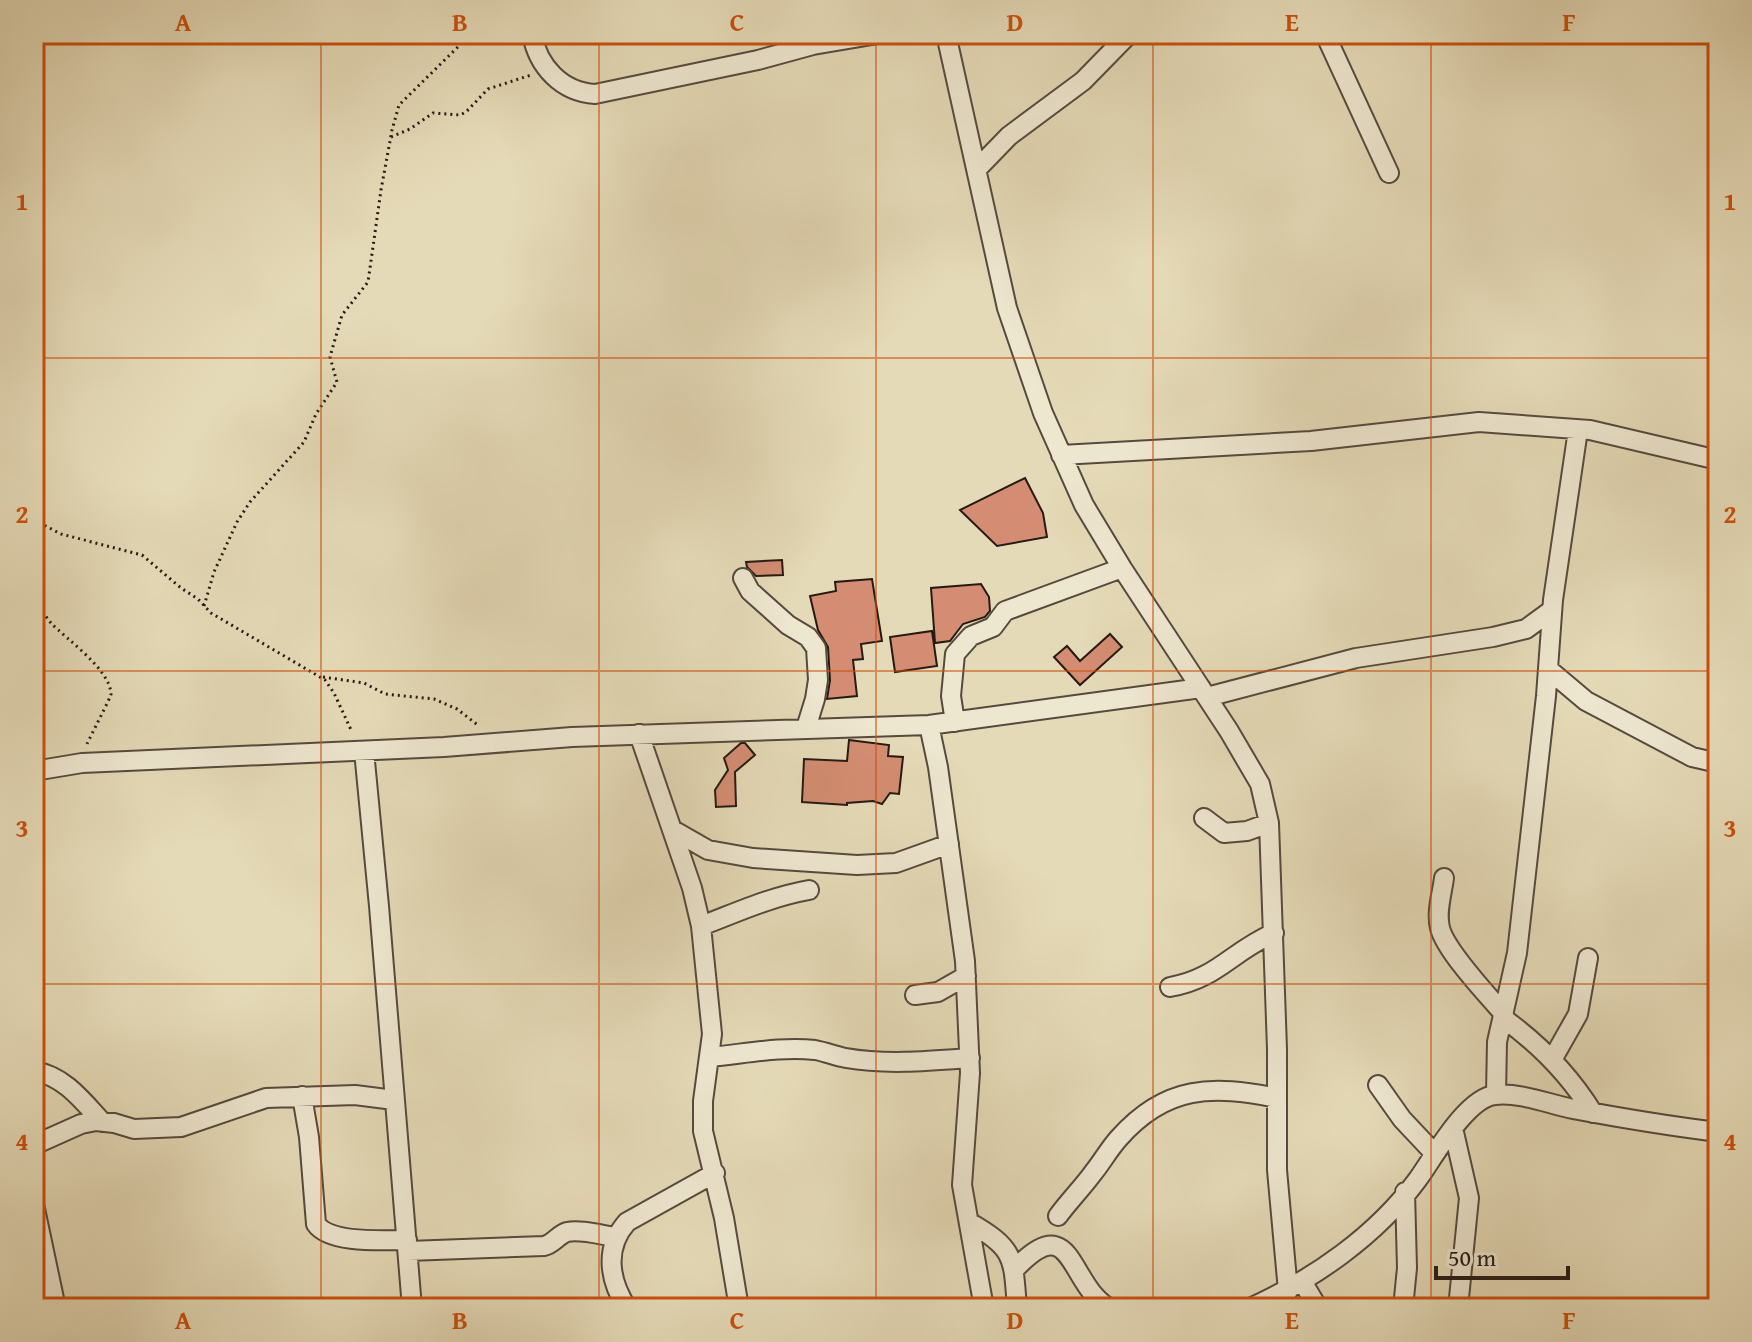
<svg xmlns="http://www.w3.org/2000/svg" width="1752" height="1342" font-family="'Gentium Book Plus',serif">
	<style>
		.building { fill: #d48d72; stroke: #261a15; stroke-width: 2 }
		.lines { fill: none; stroke-linecap: round; stroke-linejoin: round }
		.minor-casing { stroke: #564a3e; stroke-width: 22 }
		.path { stroke: #261a15; stroke-width: 3; stroke-dasharray: 2 4; stroke-linecap: butt }
		.minor { stroke: #eee7d0; stroke-width: 18 }
		.grid { fill: none; stroke: #cb500d; stroke-width: 2; stroke-opacity: 0.55 }
		.neatline { fill: none; stroke: #cb500d; stroke-width: 3 }
		.grid-label { font-size: 26px; text-anchor: middle; font-weight: bold; fill: #cb500d }
	</style>
	<rect width="100%" height="100%" fill="#e5dab7"/>
	<filter id="stains"><feTurbulence type="fractalNoise" baseFrequency=".0025" numOctaves="4"/><feColorMatrix values="0 0 0 0 .2 0 0 0 0 .09 0 0 0 0 .02 0 0 0 .5 -.17"/></filter>
	<radialGradient id="worn" r=".72"><stop offset=".6" stop-color="#630" stop-opacity="0"/><stop offset="1" stop-color="#630" stop-opacity=".3"/></radialGradient>
	<path class="building" d="M1025 478 1043 513 1047 537 997 546 960 510Z
		M782 560 783 575 756 576 747 567 746 562Z
		M872 579 882 641 861 644 863 659 853 660 857 696 827 699 830 680 828 647 818 630 810 596 836 591 835 582Z
		M981 584 989 597 990 611 985 617 963 624 950 641 935 643 931 588Z
		M932 631 937 666 895 672 890 637Z
		M1110 634 1122 647 1080 685 1054 657 1067 646 1080 661Z
		M849 740 889 745 888 756 903 757 899 794 890 793 882 804 873 801 847 803V805L802 802 804 759 847 761Z
		M741 743H745L755 755 735 772 736 806 716 807 715 790 728 770 724 758Z"/>
	<g class="lines">
		<g class="minor-casing">
			<path id="minor" d="M532 34C538 67 562 92 595 94L758 60 813 45 878 34
				M946 34 1007 308 1043 413 1084 505 1122 568 1229 731 1260 784 1269 823 1277 1049V1170L1288 1291
				M1325 34 1389 173
				M977 169 1009 136 1083 81 1129 34
				M1061 455 1311 441 1479 422 1590 430 1718 460
				M743 578 750 591 788 625 808 637 816 648 818 680 815 699 806 728
				M1548 669 1586 701 1692 757 1718 763
				M1207 697 1356 658 1493 637 1526 629 1552 610
				M955 722 951 696 955 654 971 636 993 627 1005 611 1122 568
				M929 725 938 767 965 961 970 1073 962 1185 984 1308
				M639 734 692 888 701 926 712 1034 703 1101V1131L724 1218 739 1308
				M364 751 379 906 412 1308
				M34 771 82 763 444 747 572 737 929 725 1201 688
				M1204 818 1224 833 1247 831 1269 823
				M673 830 708 850 753 858 857 865 896 863 949 844
				M1444 878C1442 894 1436 912 1440 928 1445 950 1488 996 1504 1014
				M701 926C738 912 770 897 809 890
				M1170 987C1217 979 1232 951 1274 933
				M915 995 938 992 966 976
				M1503 1018C1539 1044 1569 1074 1593 1113
				M709 1057C744 1054 781 1046 815 1050 826 1052 835 1056 846 1058 886 1065 930 1061 970 1058
				M1552 1060 1578 1014 1588 958
				M34 1071C64 1076 82 1100 102 1122
				M1378 1085 1402 1119 1434 1153
				M1496 1094 1497 1042 1517 953 1546 696 1553 600 1578 430
				M302 1096 309 1137 316 1224C330 1244 384 1240 407 1240
				M1453 1128 1469 1198 1458 1308
				M34 1145 81 1124 96 1121 114 1123 134 1129 181 1127 266 1098 355 1095 394 1100
				M34 1204 56 1308
				M1058 1216C1069 1201 1082 1188 1093 1173 1102 1162 1109 1149 1119 1138 1166 1085 1212 1085 1277 1098
				M969 1222C1016 1249 1013 1258 1017 1308
				M408 1251 544 1246C553 1244 558 1235 567 1232 581 1229 601 1235 615 1237
				M1014 1270C1074 1207 1067 1283 1109 1308
				M1302 1281 1318 1308
				M627 1308C609 1280 604 1248 627 1222L715 1173
				M1250 1308C1314 1279 1376 1236 1418 1179 1434 1157 1466 1098 1495 1095 1519 1092 1549 1104 1573 1109 1621 1118 1669 1126 1718 1132
				M1403 1308 1407 1268 1405 1192"/>
		</g>
		<path class="path" d="M391 137 410 129 433 113 460 115 466 112 488 89 531 75
			M34 520 61 534 142 555 181 588 198 599 211 613 325 680 334 693 352 732
			M34 596C39 606 44 615 51 623 66 639 110 669 111 694 111 697 90 737 87 744
			M204 606 214 572 237 522 250 502 304 442 316 414 337 382 330 357 342 315 368 282 381 190 392 130 399 105 471 34
			M323 677 364 683 385 694 434 699 457 709 479 726"/>
		<use href="#minor" class="minor"/>
	</g>
	<path class="grid" d="M321 34V1308M599 34V1308M876 34V1308M1153 34V1308M1431 34V1308M34 358H1718M34 671H1718M34 984H1718"/>
	<rect width="1752" height="1342" fill="none" stroke="#e5dab7" stroke-width="88"/>
	<path d="M1436 1266v12h132v-12" fill="none" stroke="#261a15" stroke-width="4"/>
	<text x="1448" y="1266" font-size="24" fill="#261a15" stroke="#eee7d0" stroke-width="6" paint-order="stroke">50 m</text>
	<rect x="44" y="44" width="1664" height="1254" class="neatline"/>
	<g class="grid-label">
		<text x="183" y="31">A</text>
		<text x="460" y="31">B</text>
		<text x="737" y="31">C</text>
		<text x="1015" y="31">D</text>
		<text x="1292" y="31">E</text>
		<text x="1569" y="31">F</text>
		<text x="22" y="210">1</text>
		<text x="1730" y="210">1</text>
		<text x="22" y="523">2</text>
		<text x="1730" y="523">2</text>
		<text x="22" y="837">3</text>
		<text x="1730" y="837">3</text>
		<text x="22" y="1150">4</text>
		<text x="1730" y="1150">4</text>
		<text x="183" y="1329">A</text>
		<text x="460" y="1329">B</text>
		<text x="737" y="1329">C</text>
		<text x="1015" y="1329">D</text>
		<text x="1292" y="1329">E</text>
		<text x="1569" y="1329">F</text>
	</g>
	<rect width="100%" height="100%" filter="url(#stains)"/>
	<rect width="100%" height="100%" fill="url(#worn)"/>
</svg>
